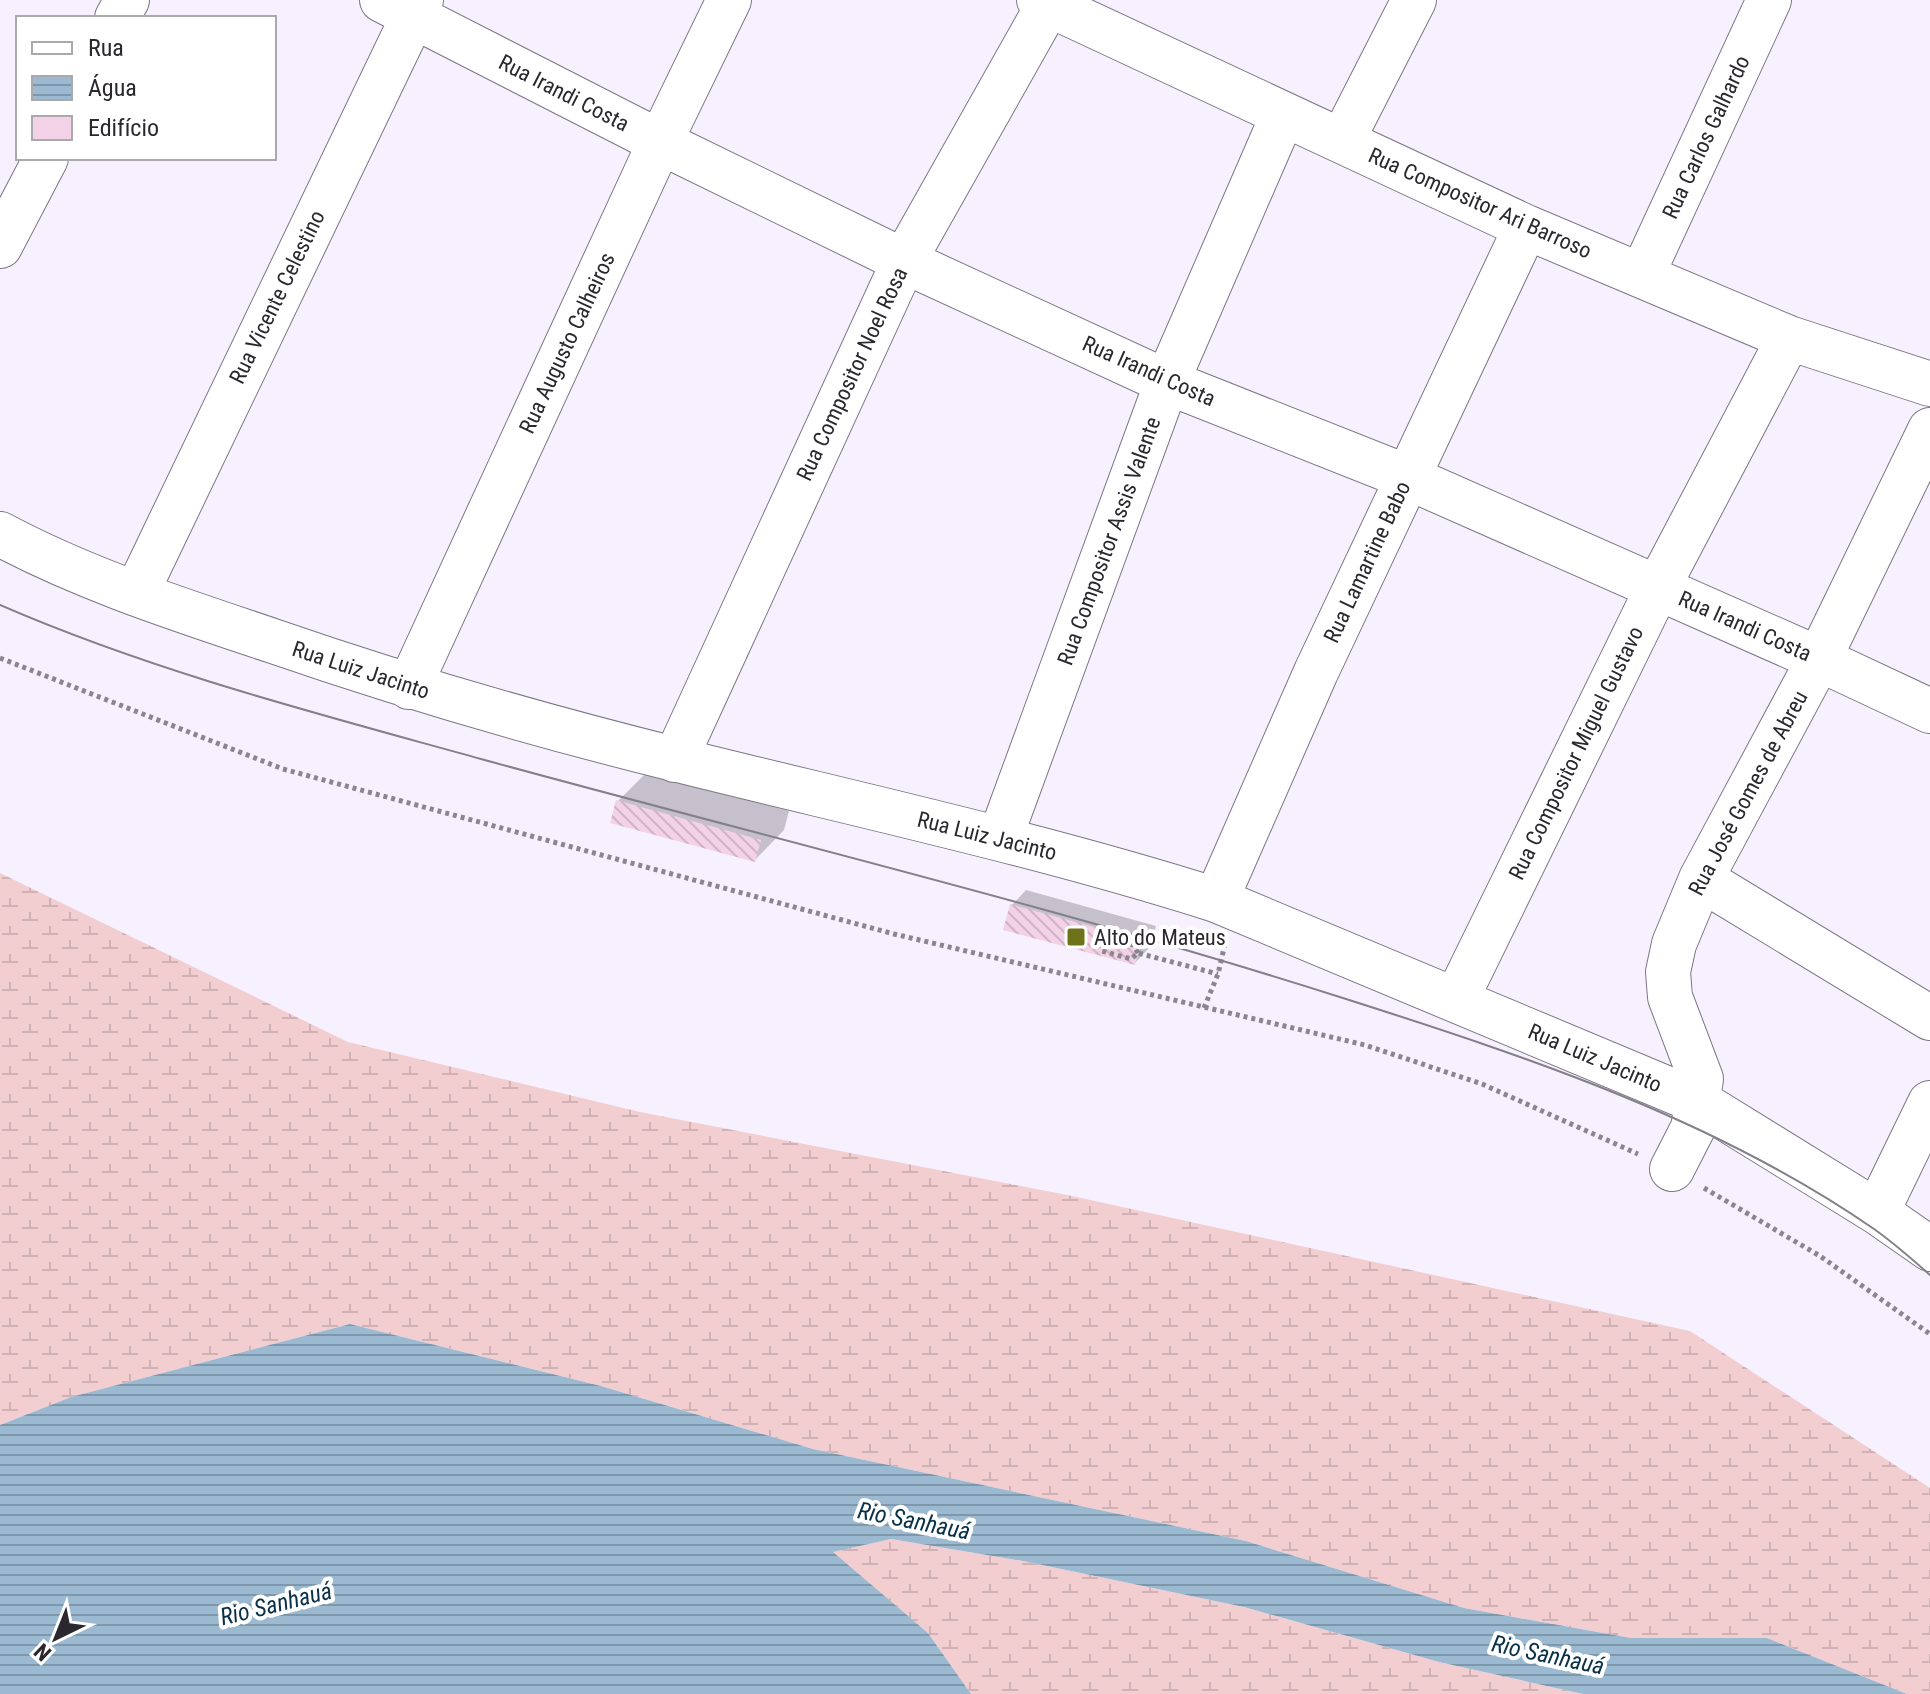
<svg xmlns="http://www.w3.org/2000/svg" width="1930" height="1694" font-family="'Roboto Condensed',sans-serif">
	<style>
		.wetland { fill: url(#wetland-marsh) }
		.water { fill: url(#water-rules) }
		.shadow { fill: #0003 }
		.building { fill: url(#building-back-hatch) }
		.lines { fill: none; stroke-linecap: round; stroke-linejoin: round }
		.minor-casing { stroke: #7d7685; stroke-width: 46 }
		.path { stroke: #8a8690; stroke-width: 5; stroke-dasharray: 4 4; stroke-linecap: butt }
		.minor { stroke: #fff; stroke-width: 44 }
		.tram { stroke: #84808a; stroke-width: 2 }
		.poi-dot { fill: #6e7219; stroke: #fff; stroke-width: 3 }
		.labels { text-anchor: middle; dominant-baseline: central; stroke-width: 8; stroke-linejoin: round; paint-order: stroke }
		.street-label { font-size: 22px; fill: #2a272e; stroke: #fff }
		.poi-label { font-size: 22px; fill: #2a272e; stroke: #fff; text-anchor: start }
		.water-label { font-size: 24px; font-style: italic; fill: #09314a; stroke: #fff }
	</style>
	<defs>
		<pattern id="wetland-marsh" width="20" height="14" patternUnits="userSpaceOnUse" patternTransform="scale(2)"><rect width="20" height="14" fill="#f2ced1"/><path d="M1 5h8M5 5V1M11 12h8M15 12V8" fill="none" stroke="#d0b1b4"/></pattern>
		<pattern id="water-rules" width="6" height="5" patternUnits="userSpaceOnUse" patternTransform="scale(2)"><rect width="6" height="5" fill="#9bbad1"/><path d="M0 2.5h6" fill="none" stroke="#7f97aa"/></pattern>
		<pattern id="building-back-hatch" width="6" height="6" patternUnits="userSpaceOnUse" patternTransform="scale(2)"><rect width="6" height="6" fill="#f3d2e7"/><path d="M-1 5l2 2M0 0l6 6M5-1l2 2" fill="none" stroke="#d0b4c6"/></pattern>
	</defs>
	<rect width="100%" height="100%" fill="#f7f1ff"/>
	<path class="wetland" d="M0 873 348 1042 640 1112 1072 1196 1690 1331 1930 1488V1694H1907L1767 1638H1631L1464 1608 1246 1541 813 1449 601 1386 350 1324 71 1397 0 1425Z
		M891 1539 1023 1561 1244 1607 1439 1662 1583 1694H971L928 1633 832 1552Z"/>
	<path class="water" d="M350 1324 601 1386 813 1449 1246 1541 1464 1608 1631 1638H1767L1907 1694H1583L1439 1662 1244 1607 1023 1561 891 1539 833 1552 928 1633 971 1694H0V1425L71 1397Z"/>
	<path class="shadow" d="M647 772 789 811 784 830 755 860 618 801Z
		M1026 890 1156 926 1149 948 1135 963 1012 905Z"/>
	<path class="building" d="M616 800 761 840 755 862 610 823Z
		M1010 904 1142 940 1135 965 1003 930Z"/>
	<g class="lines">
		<g class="minor-casing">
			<path id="minor" d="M382 0 660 142 904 261 1167 382 1407 477 1819 659 1930 711
				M1039 0 1526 227 1789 338 1930 384
				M117 18 127 0
				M1342 141 1414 0
				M0 246 46 158
				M1642 275 1769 0
				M0 534C86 580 181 610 273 641 406 687 541 726 678 760 858 805 1039 844 1216 900L1699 1102 1877 1212 1930 1249
				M136 594 421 0
				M409 687 660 142 729 0
				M675 760 904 261 1051 0
				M1000 838 1167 382 1283 115
				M1701 879 1930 1018
				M1216 900 1316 672 1526 227
				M1456 1000 1658 587 1789 338
				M1672 1169 1693 1128 1701 1079 1670 997 1668 972 1674 944 1701 879 1819 659 1930 430
				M1877 1212 1930 1103"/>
		</g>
		<path class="path" d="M0 658 283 769 894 934 1365 1045 1482 1084 1638 1154
			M1138 953 1133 945 1106 938 1098 943 1102 951 1131 959 1138 953 1218 974
			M1204 1008 1218 974 1225 944
			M1704 1188 1820 1256 1930 1334"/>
		<use href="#minor" class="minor"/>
		<path class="tram" d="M0 605C154 672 319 714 481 759 769 838 1061 908 1346 999 1528 1057 1715 1119 1874 1229 1894 1243 1912 1259 1930 1275"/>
	</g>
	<rect class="poi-dot" x="1066" y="927" width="20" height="20" rx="4"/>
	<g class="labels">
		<g class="street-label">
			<text transform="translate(564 93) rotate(27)">Rua Irandi Costa</text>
			<text transform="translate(1706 137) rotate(-65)">Rua Carlos Galhardo</text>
			<text transform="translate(1480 203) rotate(24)">Rua Compositor Ari Barroso</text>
			<text transform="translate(277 297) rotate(-64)">Rua Vicente Celestino</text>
			<text transform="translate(567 343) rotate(-65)">Rua Augusto Calheiros</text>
			<text transform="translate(1149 371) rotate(24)">Rua Irandi Costa</text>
			<text transform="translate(852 374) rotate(-65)">Rua Compositor Noel Rosa</text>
			<text transform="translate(1109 541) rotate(-70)">Rua Compositor Assis Valente</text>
			<text transform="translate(1367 562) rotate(-65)">Rua Lamartine Babo</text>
			<text transform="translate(1745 626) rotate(24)">Rua Irandi Costa</text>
			<text transform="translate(361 670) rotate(18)">Rua Luiz Jacinto</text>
			<text transform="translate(1576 753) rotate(-64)">Rua Compositor Miguel Gustavo</text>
			<text transform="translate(1748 793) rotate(-62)">Rua José Gomes de Abreu</text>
			<text transform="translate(987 836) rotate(14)">Rua Luiz Jacinto</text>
			<text transform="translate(1595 1058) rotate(23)">Rua Luiz Jacinto</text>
		</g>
		<g class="poi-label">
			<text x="1094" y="937">Alto do Mateus</text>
		</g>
		<g class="water-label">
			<text transform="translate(914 1521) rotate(11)">Rio Sanhauá</text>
			<text transform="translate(276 1604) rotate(-14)">Rio Sanhauá</text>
			<text transform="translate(1548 1655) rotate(12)">Rio Sanhauá</text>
		</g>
	</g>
	<rect x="16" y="16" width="260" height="144" fill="#ffffff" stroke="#aaa9ab" stroke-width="2"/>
	<rect x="32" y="42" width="40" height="12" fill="#ffffff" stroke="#aaa9ab" stroke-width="2"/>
	<text x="88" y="56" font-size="24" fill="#2a272e">Rua</text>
	<rect x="32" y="76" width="40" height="24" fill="url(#water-rules)" stroke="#aaa9ab" stroke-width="2"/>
	<text x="88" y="96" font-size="24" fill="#2a272e">Água</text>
	<rect x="32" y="116" width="40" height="24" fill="#f3d2e7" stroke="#aaa9ab" stroke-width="2"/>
	<text x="88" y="136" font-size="24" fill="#2a272e">Edifício</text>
	<g transform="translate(56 1638) rotate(223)" stroke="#ffffff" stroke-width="6" paint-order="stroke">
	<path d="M0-6L14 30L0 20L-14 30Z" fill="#2a272e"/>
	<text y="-12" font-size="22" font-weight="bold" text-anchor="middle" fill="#2a272e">N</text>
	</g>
</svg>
